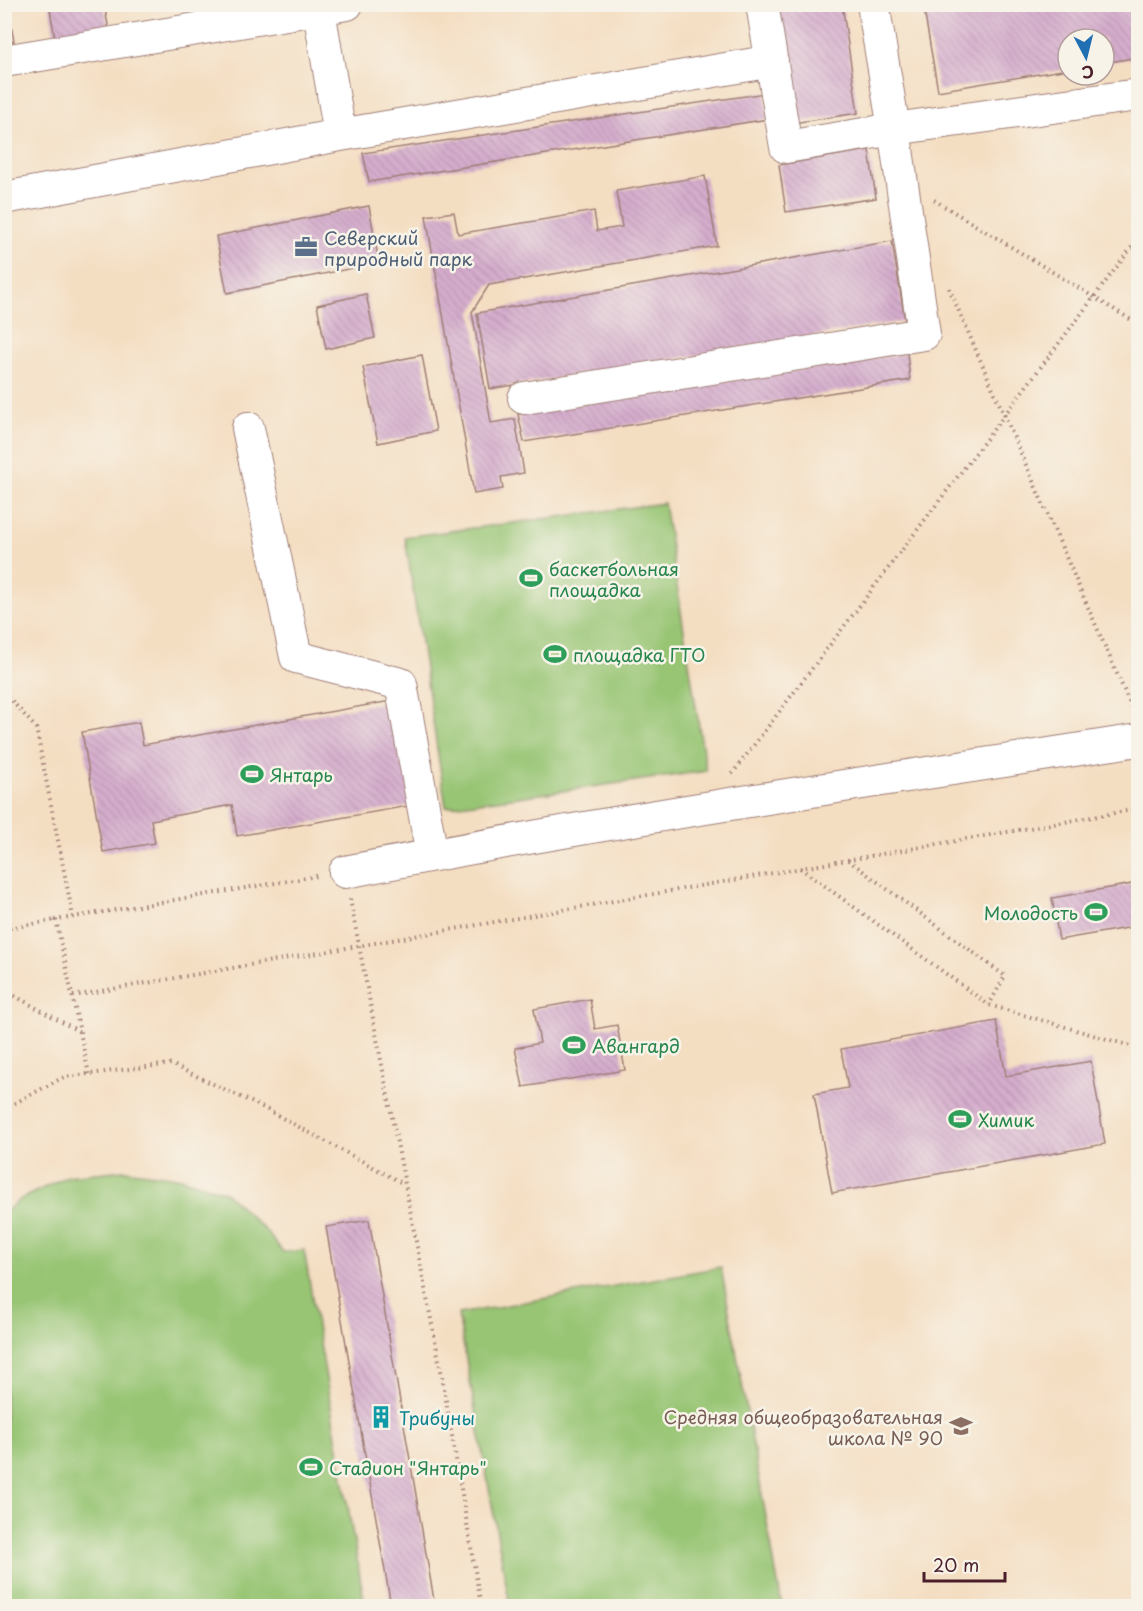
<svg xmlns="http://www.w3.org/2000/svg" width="1143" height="1611" font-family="'Playpen Sans',sans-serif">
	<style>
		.pitch { fill: #97c573; stroke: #70724f; stroke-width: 1.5 }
		.building { fill: url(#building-back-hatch) }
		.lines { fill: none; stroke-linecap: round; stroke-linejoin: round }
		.minor-casing { stroke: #9f7e76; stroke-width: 34 }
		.path { stroke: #9f7e76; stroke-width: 4; stroke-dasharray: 1.5 4.5; stroke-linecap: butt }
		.minor { stroke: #fff; stroke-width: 32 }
		.labels { text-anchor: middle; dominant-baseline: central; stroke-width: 5; stroke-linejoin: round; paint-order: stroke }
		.service-label { font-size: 18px; fill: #4e5e75; stroke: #f7f3e8; text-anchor: start }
		.leisure-label { font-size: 18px; fill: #27864d; stroke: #f7f3e8; text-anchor: start }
		.education-label { font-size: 18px; fill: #785e54; stroke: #f7f3e8; text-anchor: end }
		.culture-label { font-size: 18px; fill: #0d838f; stroke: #f7f3e8; text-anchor: start }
	</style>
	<defs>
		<pattern id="building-back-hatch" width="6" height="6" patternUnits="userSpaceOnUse" patternTransform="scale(1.5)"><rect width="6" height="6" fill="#d5adcd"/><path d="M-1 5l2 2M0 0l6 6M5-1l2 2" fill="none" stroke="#b894b0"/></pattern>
	</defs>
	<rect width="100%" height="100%" fill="#f7f3e8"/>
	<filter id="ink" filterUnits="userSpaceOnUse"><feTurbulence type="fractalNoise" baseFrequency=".0167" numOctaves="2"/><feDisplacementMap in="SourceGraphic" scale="12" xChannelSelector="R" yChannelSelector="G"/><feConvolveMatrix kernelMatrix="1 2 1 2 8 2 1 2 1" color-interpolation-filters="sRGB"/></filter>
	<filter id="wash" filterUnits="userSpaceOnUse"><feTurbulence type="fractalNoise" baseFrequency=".008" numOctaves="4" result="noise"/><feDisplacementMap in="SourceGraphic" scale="24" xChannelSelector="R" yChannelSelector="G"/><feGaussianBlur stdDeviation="1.35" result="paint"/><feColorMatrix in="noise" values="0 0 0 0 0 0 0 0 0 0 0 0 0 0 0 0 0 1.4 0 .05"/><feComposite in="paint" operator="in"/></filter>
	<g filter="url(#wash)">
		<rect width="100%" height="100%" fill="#f4dec2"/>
		<path class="pitch" d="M664 503 706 771 446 807 405 537Z
			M125 1170 177 1177 225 1192 264 1229 283 1252 304 1250 365 1606H5V1212L21 1199 68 1176Z
			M721 1267 782 1606H510L458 1314Z"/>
		<g id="blocks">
			<path class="building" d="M4 4H7L14 41 4 42Z
				M49 4H104L109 30 55 39Z
				M775 4H842L858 113 793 123Z
				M923 4H1138V57L1104 63V39H1068V69L938 91Z
				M765 93 768 119 369 182 363 153Z
				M869 150 876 198 786 212 779 165Z
				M705 176 717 246 489 285 472 312 491 423 515 419 524 473 501 477 503 489 474 494 426 216 454 212 458 234 594 211 597 231 622 227 616 191Z
				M369 206 379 263 227 293 216 236Z
				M892 241 905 321 490 389 477 313Z
				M366 294 375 338 326 349 317 305Z
				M907 353 910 380 524 442 518 414Z
				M422 355 436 431 378 443 363 367Z
				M402 699 420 804 237 836 232 805 151 820 155 843 103 852 82 732 139 722 143 745Z
				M1138 883V926L1059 940 1052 898Z
				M590 999 595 1029 617 1025 625 1070 523 1087 515 1048 540 1043 534 1009Z
				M996 1021 1006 1076 1091 1061 1105 1144 832 1193 814 1094 848 1088 841 1049Z
				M369 1220 435 1606H391L326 1227Z"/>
		</g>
	</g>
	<g filter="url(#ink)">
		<use href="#blocks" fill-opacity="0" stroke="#9f7e76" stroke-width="1.5"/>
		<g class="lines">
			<g class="minor-casing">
				<path id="minor" d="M318 4 340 135
					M762 4 786 147 894 129 1138 95
					M4 61 347 4
					M4 198 340 135 772 61
					M524 398 924 334 894 129 873 4
					M248 428 296 657 401 684 432 855
					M345 872C608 820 874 782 1138 740"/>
			</g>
			<path class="path" d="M934 200 1138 324
				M949 288 1134 713
				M4 692 36 728 73 917
				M732 774 1138 239
				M848 860 1005 976 989 1005
				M800 868 989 1005 1138 1048
				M350 899 441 1371 481 1606
				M4 929 56 920
				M4 990 80 1032
				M73 996 1138 809
				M89 1074 56 920 317 876
				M4 1109 64 1077 171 1064 264 1108 404 1184"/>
			<use href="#minor" class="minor"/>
		</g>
	</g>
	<defs>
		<g id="office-bare" transform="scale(1.8)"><path d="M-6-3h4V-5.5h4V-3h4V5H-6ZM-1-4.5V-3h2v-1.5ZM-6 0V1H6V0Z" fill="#5c6f8a" stroke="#f7f3e8" stroke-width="2.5" paint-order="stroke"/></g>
		<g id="stadium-bare" transform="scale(1.8)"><path d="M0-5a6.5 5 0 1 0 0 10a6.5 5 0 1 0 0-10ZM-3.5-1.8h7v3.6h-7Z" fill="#2e9e5b" stroke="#f7f3e8" stroke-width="2.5" paint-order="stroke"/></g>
		<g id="building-bare" transform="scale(1.8)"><path d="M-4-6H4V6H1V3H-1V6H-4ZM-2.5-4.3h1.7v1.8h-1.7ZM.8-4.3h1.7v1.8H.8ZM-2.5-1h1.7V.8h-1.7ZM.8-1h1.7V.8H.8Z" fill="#0f9aa8" stroke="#f7f3e8" stroke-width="2.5" paint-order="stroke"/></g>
		<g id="school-bare" transform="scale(1.8)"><path d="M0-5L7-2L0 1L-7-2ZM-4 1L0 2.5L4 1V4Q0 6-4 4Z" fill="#8d6e63" stroke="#f7f3e8" stroke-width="2.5" paint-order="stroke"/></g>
	</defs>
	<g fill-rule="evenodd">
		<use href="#office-bare" x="306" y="247"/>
		<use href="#stadium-bare" x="531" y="578"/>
		<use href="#stadium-bare" x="555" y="654"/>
		<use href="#stadium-bare" x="252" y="774"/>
		<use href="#stadium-bare" x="1096" y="912"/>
		<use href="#stadium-bare" x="574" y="1045"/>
		<use href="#stadium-bare" x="960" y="1119"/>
		<use href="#building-bare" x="381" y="1417"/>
		<use href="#school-bare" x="961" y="1426"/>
		<use href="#stadium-bare" x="311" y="1467"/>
	</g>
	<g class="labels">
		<g class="service-label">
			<text x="324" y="237">Северский<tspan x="324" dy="21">природный парк</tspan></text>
		</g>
		<g class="leisure-label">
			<text x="549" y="568">баскетбольная<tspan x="549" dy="21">площадка</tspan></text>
			<text x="573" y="654">площадка ГТО</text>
			<text x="270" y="774">Янтарь</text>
			<text x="1078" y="912" text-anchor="end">Молодость</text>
			<text x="592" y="1045">Авангард</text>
			<text x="978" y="1119">Химик</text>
			<text x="329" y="1467">Стадион "Янтарь"</text>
		</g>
		<g class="education-label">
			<text x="943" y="1416">Средняя общеобразовательная<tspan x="943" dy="21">школа № 90</tspan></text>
		</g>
		<g class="culture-label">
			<text x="399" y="1417">Трибуны</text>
		</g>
	</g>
	<rect width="1143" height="1611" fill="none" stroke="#f7f3e8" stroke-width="24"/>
	<g transform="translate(1086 57) rotate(173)"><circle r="28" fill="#f7f3e8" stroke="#b29e9c" stroke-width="1.5"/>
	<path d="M0-4.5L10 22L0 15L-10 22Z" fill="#1f6fb2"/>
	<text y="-9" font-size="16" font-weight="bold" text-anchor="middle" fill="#4a1f2b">С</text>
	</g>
	<path d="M924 1572v9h81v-9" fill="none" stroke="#4a1f2b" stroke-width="3"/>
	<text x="933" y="1572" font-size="18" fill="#4a1f2b" stroke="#f7f3e8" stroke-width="4.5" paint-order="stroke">20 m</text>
</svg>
